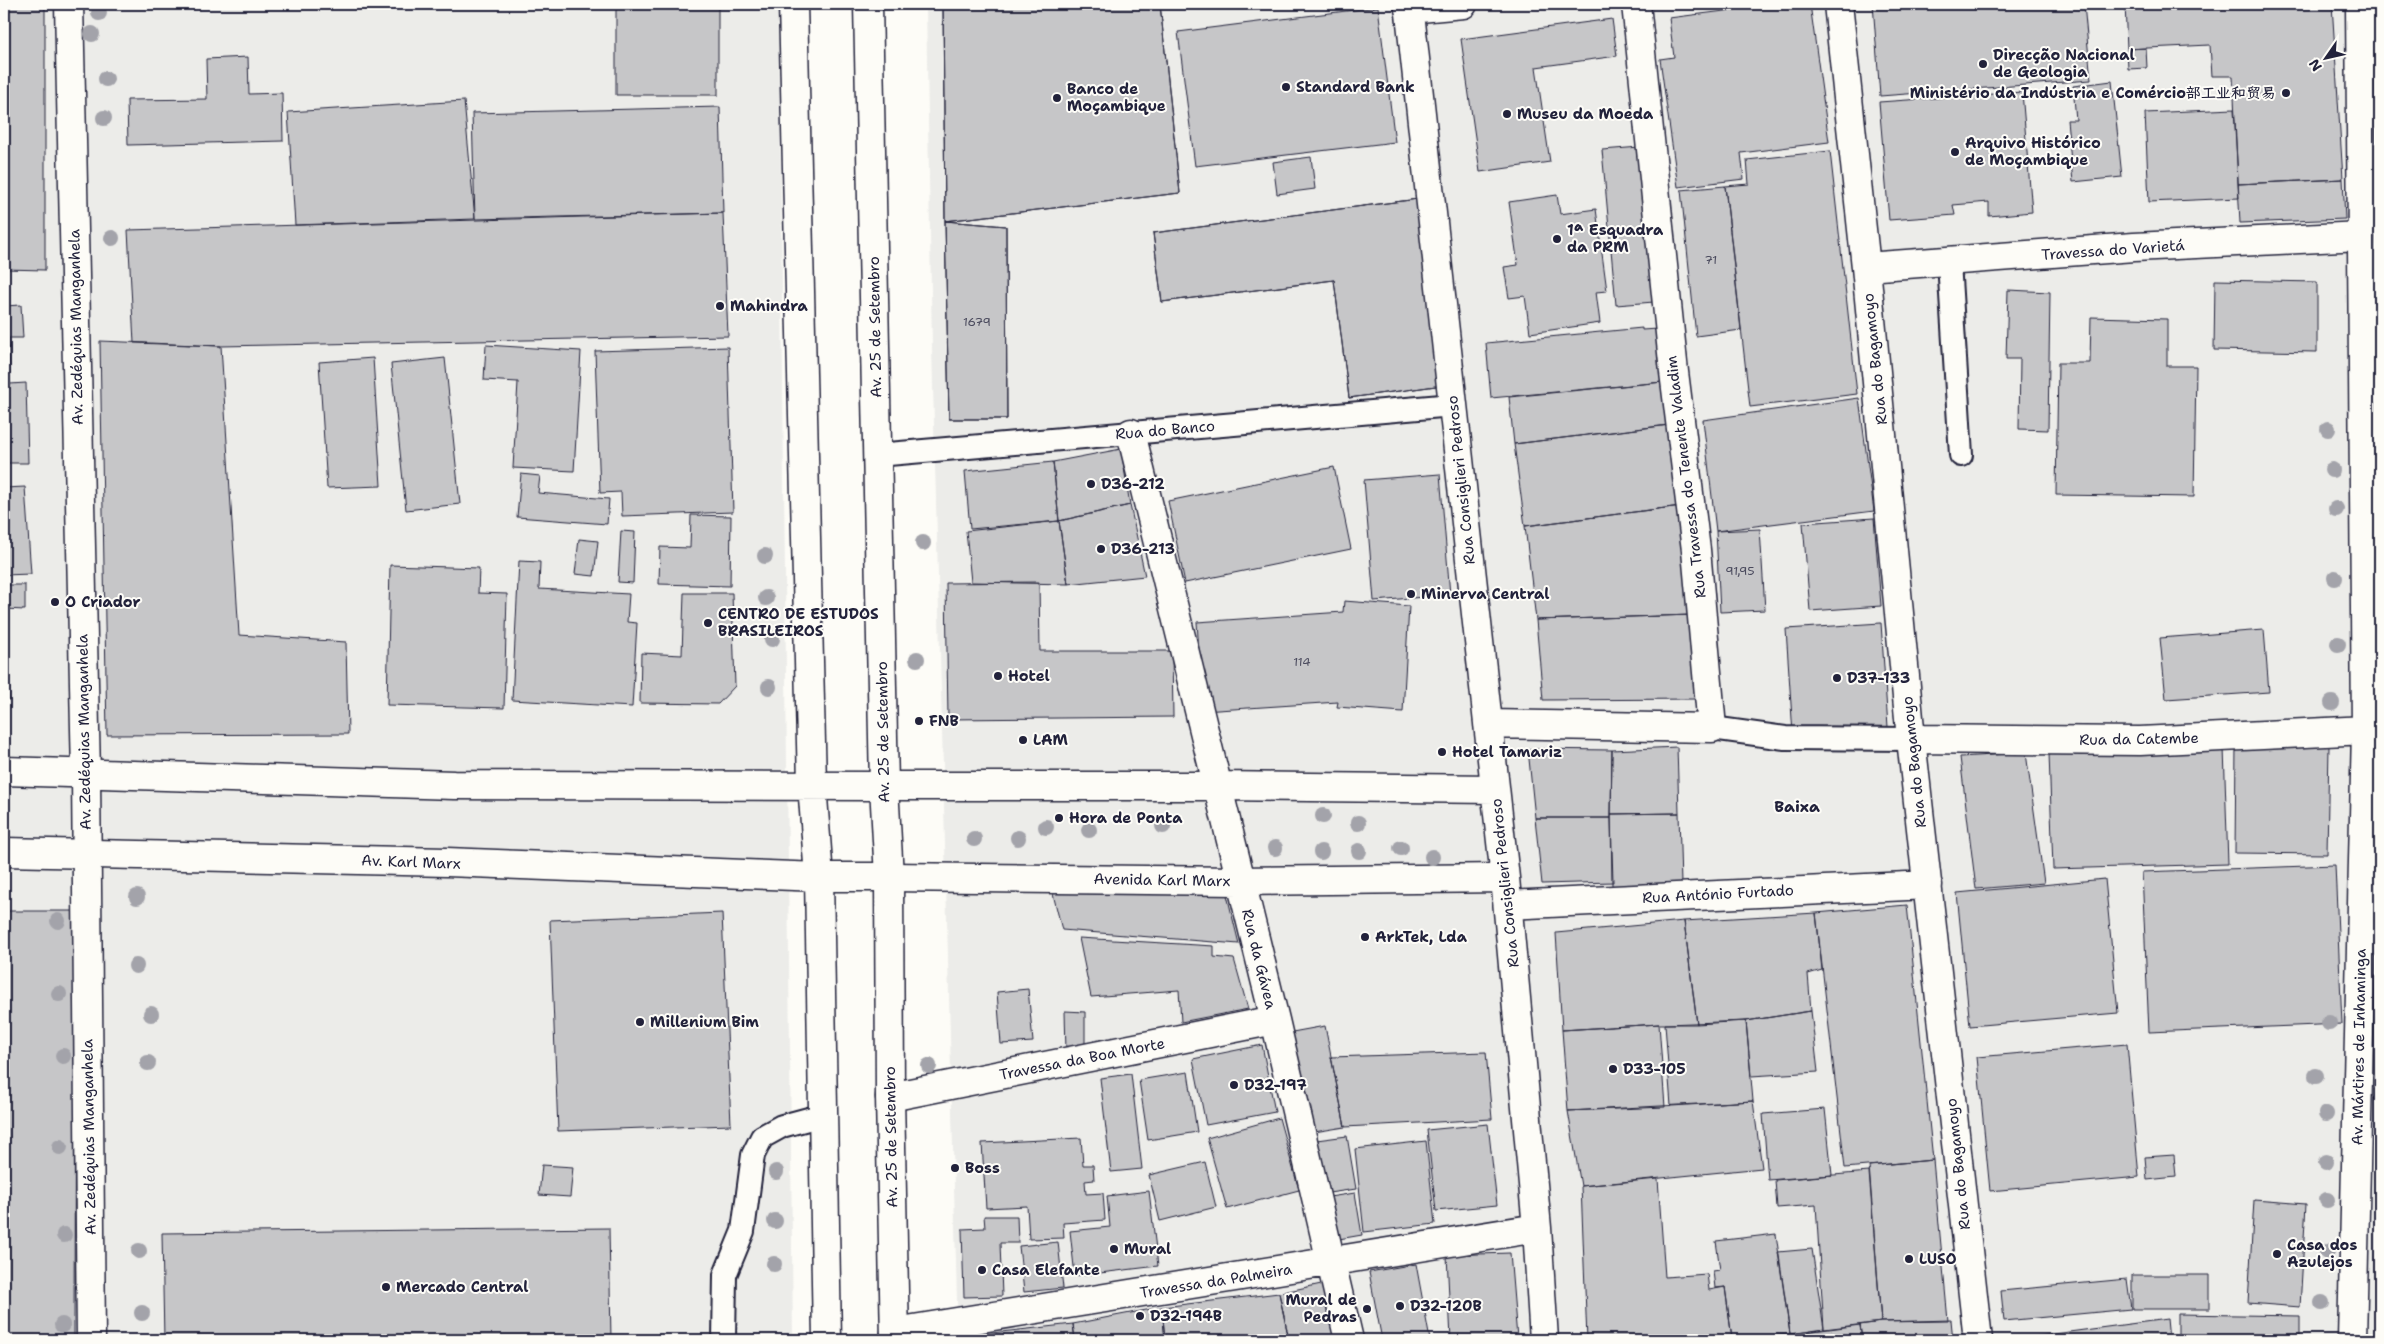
<svg xmlns="http://www.w3.org/2000/svg" width="2384" height="1344" font-family="'Shantell Sans','LXGW WenKai TC',sans-serif">
	<style>
		.built { fill: #ecece9 }
		.building { fill: #c6c6c8; stroke: #22223b }
		.lines { fill: none; stroke-linecap: round; stroke-linejoin: round }
		.lane-casing { stroke: #22223b; stroke-width: 26 }
		.street-casing { stroke: #22223b; stroke-width: 31 }
		.secondary-casing { stroke: #22223b; stroke-width: 31 }
		.lane { stroke: #fdfcf7; stroke-width: 22 }
		.street { stroke: #fdfcf7; stroke-width: 28 }
		.secondary { stroke: #fdfcf7; stroke-width: 28 }
		.tree { fill: #a3a3aa }
		.poi-dot { fill: #22223b; stroke: #fdfcf7; stroke-width: 2 }
		.labels { text-anchor: middle; dominant-baseline: central; stroke-width: 4; stroke-linejoin: round; paint-order: stroke }
		.number-label { font-size: 12px; fill: #4b4b5e }
		.poi-label { font-size: 15px; font-weight: bold; fill: #22223b; stroke: #fdfcf7; text-anchor: start }
		.street-label { font-size: 15px; fill: #22223b; stroke: #fdfcf7 }
		.neighbourhood-label { font-size: 16px; font-weight: bold; fill: #22223b; stroke: #fdfcf7 }
	</style>
	<rect width="100%" height="100%" fill="#fdfcf7"/>
	<filter id="ink" filterUnits="userSpaceOnUse"><feTurbulence type="fractalNoise" baseFrequency=".02" numOctaves="2"/><feDisplacementMap in="SourceGraphic" scale="10" xChannelSelector="R" yChannelSelector="G"/><feConvolveMatrix kernelMatrix="1 2 1 2 8 2 1 2 1" color-interpolation-filters="sRGB"/></filter>
	<g filter="url(#ink)">
		<path class="built" d="M4 4H779L793 1340H4Z
			M926 4H2380V1340H958L932 348Z"/>
		<path class="building" d="M4 4H45V270L4 269Z
			M616 4H718V95H616Z
			M943 4H1160L1180 193 945 221Z
			M943 4H1160L1180 193 945 221Z
			M1780 4H1810L1829 142 1741 153 1744 179 1678 187 1660 59 1674 57 1669 18Z
			M1873 4H2084L2091 80 1880 96Z
			M2125 4H2332L2343 179 2238 184 2233 76H2212L2210 45 2127 49Z
			M1378 7 1395 142 1195 166 1178 32Z
			M1612 19 1617 56 1536 67 1550 162 1480 172 1461 39Z
			M2146 48 2147 68 2128 69 2127 49Z
			M248 57 249 94 282 93 283 141 128 145 127 100 207 99 206 59Z
			M2112 81 2122 177 2073 182 2067 120H2076L2073 86Z
			M2022 92 2032 212 1989 216V202L1953 205 1955 215 1889 220 1879 102Z
			M464 101 475 219 295 225 288 112Z
			M720 107 723 213 475 219 472 113Z
			M2234 109 2239 198 2149 202 2145 113Z
			M1640 147 1654 302 1616 305 1602 150Z
			M1830 151 1857 394 1750 407 1725 186 1749 184 1747 160Z
			M1311 157 1315 189 1277 194 1273 162Z
			M2343 179 2345 219 2240 223 2238 184Z
			M1725 186 1741 330 1696 336 1681 190Z
			M1557 195 1560 214 1596 209 1607 291 1596 292 1600 323 1530 333 1525 296 1509 298 1504 267 1518 265 1509 202Z
			M1418 199 1443 385 1349 398 1334 280 1162 302 1153 233Z
			M1418 199 1443 385 1349 398 1334 280 1162 302 1153 233Z
			M723 213 728 336 221 346 134 343 128 230Z
			M945 221 1006 226 1007 419H949Z
			M945 221 1006 226 1007 419H949Z
			M2215 280 2317 282V352L2214 350Z
			M2008 290 2050 292 2048 430 2019 429 2020 359H2006Z
			M21 305 23 338H9L10 384 26 383 28 463H4V306Z
			M2091 317 2167 319V366H2196L2194 497 2056 495 2058 363H2090Z
			M1642 328V330L1657 329 1663 382 1491 398 1486 343Z
			M100 341 221 346 239 635 346 642 348 734 107 735Z
			M486 345 581 351 574 471 513 468 518 382 484 380Z
			M728 347 733 512 622 516 621 492 600 493 595 351Z
			M373 358 381 486 327 488 319 362Z
			M445 358 460 504 406 510 391 364Z
			M1663 382 1670 425 1514 444 1509 397Z
			M1859 398 1874 511 1716 531 1703 420Z
			M1676 424 1681 506 1525 526 1514 444Z
			M1121 449 1130 505 1059 521 1053 462Z
			M1053 462 1059 521 970 529 965 471Z
			M1334 467 1351 549 1185 583 1168 501Z
			M521 474 540 476 538 493 609 499 607 524 517 517Z
			M1440 474 1450 595 1374 601 1364 480Z
			M25 487 31 574 4 575V488Z
			M1130 505 1145 576 1068 584 1059 521Z
			M1681 506 1692 615 1536 620 1525 526Z
			M691 515 731 516 730 586 659 584 660 547 690 548Z
			M1874 518 1881 606 1810 611 1803 523Z
			M1059 521 1068 584 971 582 966 531Z
			M1760 529 1765 610 1720 612 1716 531Z
			M621 531 635 532 633 583 618 582Z
			M579 539 598 541 594 576 575 574Z
			M519 561 540 562 539 589 629 594 627 622 637 623 632 707 512 700Z
			M390 565 479 568 478 593 507 594 504 708 387 705Z
			M1039 582 1040 651H1172L1173 717 948 719 946 583Z
			M4 585H25V610L4 609Z
			M684 593H732L735 686 718 704 640 703 641 653 682 655Z
			M1344 601 1409 606 1403 712 1337 707 1338 702 1203 711 1197 622 1343 612Z
			M1692 615 1699 699 1543 700 1536 620Z
			M1881 623 1888 727 1793 734 1786 629Z
			M2264 630 2269 692 2166 699 2160 638Z
			M4 647H8L9 700H4Z
			M2236 745 2329 746 2327 854 2235 853Z
			M1677 747 1679 813 1611 814 1612 750Z
			M2224 748 2228 864 2053 869 2049 753Z
			M1528 749 1612 750 1611 818H1535Z
			M2026 753 2044 883 1976 889 1960 757Z
			M1679 813 1681 884 1612 886 1611 814Z
			M1535 818H1611L1613 882 1542 884Z
			M2335 865 2342 1024 2149 1032 2142 872Z
			M2105 879 2118 1013 1970 1026 1957 893Z
			M1051 886 1225 887 1239 944 1062 930Z
			M1907 905 1933 1160 1845 1168 1816 913Z
			M4 911H75L74 1340H4Z
			M722 913 731 1125 558 1131 550 920Z
			M1816 913 1822 970 1808 974 1811 1011 1746 1021 1697 1024 1684 921Z
			M1684 921 1697 1024H1659L1562 1030 1556 933Z
			M1079 938 1214 946V957L1234 959 1248 1009 1181 1022 1179 990 1091 997Z
			M1028 989 1033 1042 1001 1044 997 992Z
			M1065 1011 1085 1012V1052H1066Z
			M1811 1011 1818 1072 1751 1076 1746 1021Z
			M1746 1021 1753 1101 1671 1106 1665 1024Z
			M1659 1024 1665 1107 1568 1111 1562 1030Z
			M1325 1026 1345 1127 1308 1133 1287 1033Z
			M2127 1044 2139 1177 1990 1191 1977 1057Z
			M1262 1045 1275 1112 1206 1125 1193 1059Z
			M1486 1052 1492 1119 1345 1127 1331 1057Z
			M1188 1072 1197 1132 1148 1140 1139 1080Z
			M1131 1074 1142 1169 1111 1172 1100 1078Z
			M1753 1101 1762 1168 1581 1186 1568 1111Z
			M1825 1109 1832 1175 1768 1180 1763 1114Z
			M1279 1118 1299 1190 1227 1209 1207 1138Z
			M1488 1124 1497 1205 1436 1211 1427 1130Z
			M1347 1136 1356 1189 1322 1194 1309 1141Z
			M1081 1138 1083 1165H1093L1094 1180 1085 1181 1086 1194 1103 1193 1105 1220 1063 1223 1064 1238 1029 1239 1027 1206 986 1208 982 1143Z
			M1426 1141 1435 1224 1364 1232 1355 1149Z
			M2174 1155 2176 1177 2147 1180 2145 1157Z
			M1933 1160 1948 1321 1881 1322 1869 1166Z
			M1205 1162 1216 1207 1160 1221 1149 1175Z
			M542 1165 573 1167 570 1197 539 1195Z
			M1869 1172 1881 1322 1824 1329 1816 1205 1777 1208 1775 1180Z
			M1658 1179 1665 1277 1707 1274 1709 1290 1725 1287 1732 1339 1587 1340 1581 1186Z
			M1149 1191 1158 1266 1075 1276 1070 1231 1110 1227 1107 1196Z
			M1355 1193 1362 1235 1333 1240 1323 1198Z
			M2254 1200 2306 1204 2300 1307 2248 1303Z
			M984 1216H1017L1018 1243H1000L1002 1296 964 1297 962 1229 985 1228Z
			M609 1228 611 1340H164L162 1233Z
			M1776 1234 1790 1334 1732 1339 1725 1287 1715 1288 1713 1271 1720 1270 1716 1241Z
			M1058 1242 1063 1288 1024 1292 1019 1246Z
			M1812 1249 1824 1329 1790 1334 1778 1252Z
			M1510 1253 1517 1338 1451 1340 1447 1255Z
			M1416 1264 1430 1340H1382L1369 1272Z
			M2132 1275H2209V1309H2132Z
			M2127 1279 2131 1309 2004 1321 2001 1291Z
			M1326 1283 1338 1340H1289L1279 1293Z
			M1279 1293 1289 1340H1165L1162 1307Z
			M1162 1307 1165 1340H1075L1073 1324Z
			M2178 1314 2300 1316V1340H2178Z
			M2167 1319 2169 1340H2009Z
			M1951 1320 1953 1340H1862L1860 1325 1881 1322Z
			M1073 1324 1075 1340H974V1335Z
			M1860 1325 1862 1340H1791L1790 1334Z"/>
		<g class="lines">
			<g class="lane-casing">
				<path id="lane" d="M1949 262 1961 455
					M877 455 1453 405
					M1712 728 1785 738 1911 739
					M724 1340 725 1275 743 1231 753 1155 762 1137 782 1126 823 1115"/>
			</g>
			<g class="street-casing">
				<path id="street" d="M69 4 86 774 91 1340
					M1409 4 1505 878 1537 1228 1544 1340
					M1838 4 1866 267 1911 739 1978 1340
					M1409 9 1463 4
					M1866 267 2134 247 2361 236
					M1131 433 1275 1020 1349 1340
					M1488 724 1712 728 1696 550 1674 372 1636 4
					M1911 739 2140 741 2366 730
					M884 786H1218L1495 789
					M889 877 1239 881 1505 878
					M1508 905 1928 885
					M890 1097 1275 1020
					M895 1332 1537 1228
					M2352 1340 2366 730 2360 4"/>
			</g>
			<g class="secondary-casing">
				<path id="secondary" d="M793 4 812 784 819 877 827 1340
					M868 4 884 786 889 877 890 1097 895 1340
					M4 771 454 785 884 786
					M4 852 447 862 819 877H889"/>
			</g>
			<use href="#lane" class="lane"/>
			<use href="#street" class="street"/>
			<use href="#secondary" class="secondary"/>
		</g>
		<g class="tree">
			<circle cx="99" cy="13" r="8"/>
			<circle cx="92" cy="34" r="8"/>
			<circle cx="106" cy="79" r="8"/>
			<circle cx="104" cy="118" r="8"/>
			<circle cx="112" cy="238" r="8"/>
			<circle cx="2328" cy="429" r="8"/>
			<circle cx="2332" cy="470" r="8"/>
			<circle cx="2336" cy="509" r="8"/>
			<circle cx="923" cy="543" r="8"/>
			<circle cx="765" cy="556" r="8"/>
			<circle cx="2335" cy="578" r="8"/>
			<circle cx="766" cy="598" r="8"/>
			<circle cx="772" cy="639" r="8"/>
			<circle cx="2338" cy="644" r="8"/>
			<circle cx="917" cy="659" r="8"/>
			<circle cx="769" cy="687" r="8"/>
			<circle cx="2332" cy="703" r="8"/>
			<circle cx="1323" cy="816" r="8"/>
			<circle cx="1358" cy="823" r="8"/>
			<circle cx="1163" cy="826" r="8"/>
			<circle cx="1046" cy="827" r="8"/>
			<circle cx="1089" cy="830" r="8"/>
			<circle cx="1018" cy="838" r="8"/>
			<circle cx="974" cy="839" r="8"/>
			<circle cx="1275" cy="848" r="8"/>
			<circle cx="1401" cy="848" r="8"/>
			<circle cx="1359" cy="851" r="8"/>
			<circle cx="1321" cy="852" r="8"/>
			<circle cx="1432" cy="857" r="8"/>
			<circle cx="137" cy="897" r="8"/>
			<circle cx="58" cy="921" r="8"/>
			<circle cx="136" cy="966" r="8"/>
			<circle cx="59" cy="994" r="8"/>
			<circle cx="151" cy="1014" r="8"/>
			<circle cx="2329" cy="1023" r="8"/>
			<circle cx="63" cy="1056" r="8"/>
			<circle cx="148" cy="1063" r="8"/>
			<circle cx="929" cy="1066" r="8"/>
			<circle cx="2316" cy="1076" r="8"/>
			<circle cx="2326" cy="1114" r="8"/>
			<circle cx="60" cy="1147" r="8"/>
			<circle cx="2326" cy="1162" r="8"/>
			<circle cx="776" cy="1172" r="8"/>
			<circle cx="2327" cy="1200" r="8"/>
			<circle cx="775" cy="1221" r="8"/>
			<circle cx="64" cy="1235" r="8"/>
			<circle cx="139" cy="1251" r="8"/>
			<circle cx="2327" cy="1252" r="8"/>
			<circle cx="774" cy="1264" r="8"/>
			<circle cx="2322" cy="1303" r="8"/>
			<circle cx="142" cy="1313" r="8"/>
			<circle cx="62" cy="1325" r="8"/>
		</g>
	</g>
	<g class="poi-dot">
		<circle cx="1983" cy="64" r="5"/>
		<circle cx="1286" cy="87" r="5"/>
		<circle cx="2286" cy="93" r="5"/>
		<circle cx="1057" cy="98" r="5"/>
		<circle cx="1507" cy="114" r="5"/>
		<circle cx="1955" cy="152" r="5"/>
		<circle cx="1557" cy="239" r="5"/>
		<circle cx="720" cy="306" r="5"/>
		<circle cx="1091" cy="484" r="5"/>
		<circle cx="1101" cy="549" r="5"/>
		<circle cx="1411" cy="594" r="5"/>
		<circle cx="55" cy="602" r="5"/>
		<circle cx="708" cy="623" r="5"/>
		<circle cx="998" cy="676" r="5"/>
		<circle cx="1837" cy="678" r="5"/>
		<circle cx="919" cy="721" r="5"/>
		<circle cx="1023" cy="740" r="5"/>
		<circle cx="1442" cy="752" r="5"/>
		<circle cx="1059" cy="818" r="5"/>
		<circle cx="1365" cy="937" r="5"/>
		<circle cx="640" cy="1022" r="5"/>
		<circle cx="1613" cy="1069" r="5"/>
		<circle cx="1234" cy="1085" r="5"/>
		<circle cx="955" cy="1168" r="5"/>
		<circle cx="1114" cy="1249" r="5"/>
		<circle cx="2277" cy="1254" r="5"/>
		<circle cx="1909" cy="1259" r="5"/>
		<circle cx="982" cy="1270" r="5"/>
		<circle cx="386" cy="1287" r="5"/>
		<circle cx="1400" cy="1306" r="5"/>
		<circle cx="1367" cy="1309" r="5"/>
		<circle cx="1140" cy="1316" r="5"/>
	</g>
	<g class="labels">
		<g class="number-label">
			<text x="1711" y="260">71</text>
			<text x="977" y="322">1679</text>
			<text x="1740" y="571">91,95</text>
			<text x="1302" y="662">114</text>
		</g>
		<g class="poi-label">
			<text x="1993" y="55">Direcção Nacional<tspan x="1993" dy="17">de Geologia</tspan></text>
			<text x="1296" y="87">Standard Bank</text>
			<text x="1067" y="89">Banco de<tspan x="1067" dy="17">Moçambique</tspan></text>
			<text x="2276" y="93" text-anchor="end">Ministério da Indústria e Comércio部工业和贸易</text>
			<text x="1517" y="114">Museu da Moeda</text>
			<text x="1965" y="143">Arquivo Histórico<tspan x="1965" dy="17">de Moçambique</tspan></text>
			<text x="1567" y="230">1ª Esquadra<tspan x="1567" dy="17">da PRM</tspan></text>
			<text x="730" y="306">Mahindra</text>
			<text x="1101" y="484">D36-212</text>
			<text x="1111" y="549">D36-213</text>
			<text x="1421" y="594">Minerva Central</text>
			<text x="65" y="602">O Criador</text>
			<text x="718" y="614">CENTRO DE ESTUDOS<tspan x="718" dy="17">BRASILEIROS</tspan></text>
			<text x="1008" y="676">Hotel</text>
			<text x="1847" y="678">D37-133</text>
			<text x="929" y="721">FNB</text>
			<text x="1033" y="740">LAM</text>
			<text x="1452" y="752">Hotel Tamariz</text>
			<text x="1069" y="818">Hora de Ponta</text>
			<text x="1375" y="937">ArkTek, Lda</text>
			<text x="650" y="1022">Millenium Bim</text>
			<text x="1623" y="1069">D33-105</text>
			<text x="1244" y="1085">D32-197</text>
			<text x="965" y="1168">Boss</text>
			<text x="2287" y="1245">Casa dos<tspan x="2287" dy="17">Azulejos</tspan></text>
			<text x="1124" y="1249">Mural</text>
			<text x="1919" y="1259">LUSO</text>
			<text x="992" y="1270">Casa Elefante</text>
			<text x="396" y="1287">Mercado Central</text>
			<text x="1357" y="1300" text-anchor="end">Mural de<tspan x="1357" dy="17">Pedras</tspan></text>
			<text x="1410" y="1306">D32-120B</text>
			<text x="1150" y="1316">D32-194B</text>
		</g>
		<g class="street-label">
			<text transform="translate(2113 250) rotate(-4)">Travessa do Varietá</text>
			<text transform="translate(76 327) rotate(-91)">Av. Zedéquias Manganhela</text>
			<text transform="translate(875 327) rotate(-91)">Av. 25 de Setembro</text>
			<text transform="translate(1875 359) rotate(-96)">Rua do Bagamoyo</text>
			<text transform="translate(1165 430) rotate(-5)">Rua do Banco</text>
			<text transform="translate(1686 477) rotate(-97)">Rua Travessa do Tenente Valadim</text>
			<text transform="translate(1461 480) rotate(-96)">Rua Consiglieri Pedroso</text>
			<text transform="translate(84 732) rotate(-91)">Av. Zedéquias Manganhela</text>
			<text transform="translate(883 732) rotate(-91)">Av. 25 de Setembro</text>
			<text transform="translate(2139 739) rotate(-1)">Rua da Catembe</text>
			<text transform="translate(1914 762) rotate(-96)">Rua do Bagamoyo</text>
			<text transform="translate(411 862) rotate(2)">Av. Karl Marx</text>
			<text transform="translate(1162 880) rotate(1)">Avenida Karl Marx</text>
			<text transform="translate(1505 883) rotate(-96)">Rua Consiglieri Pedroso</text>
			<text transform="translate(1718 894) rotate(-3)">Rua António Furtado</text>
			<text transform="translate(1259 959) rotate(76)">Rua da Gávea</text>
			<text transform="translate(2359 1047) rotate(-89)">Av. Mártires de Inhaminga</text>
			<text transform="translate(1082 1059) rotate(-11)">Travessa da Boa Morte</text>
			<text transform="translate(89 1137) rotate(-91)">Av. Zedéquias Manganhela</text>
			<text transform="translate(891 1137) rotate(-91)">Av. 25 de Setembro</text>
			<text transform="translate(1958 1164) rotate(-96)">Rua do Bagamoyo</text>
			<text transform="translate(1216 1281) rotate(-9)">Travessa da Palmeira</text>
		</g>
		<g class="neighbourhood-label">
			<text x="1797" y="806">Baixa</text>
		</g>
	</g>
	<rect width="2384" height="1344" fill="none" stroke="#fdfcf7" stroke-width="20"/>
	<rect x="10" y="10" width="2364" height="1324" fill="none" stroke="#22223b" stroke-width="2" filter="url(#ink)"/>
	<g transform="translate(2326 58) rotate(236)" stroke="#fdfcf7" stroke-width="4" paint-order="stroke">
	<path d="M0-4L9 19L0 12L-9 19Z" fill="#22223b"/>
	<text y="-8" font-size="14" font-weight="bold" text-anchor="middle" fill="#22223b">N</text>
	</g>
</svg>
